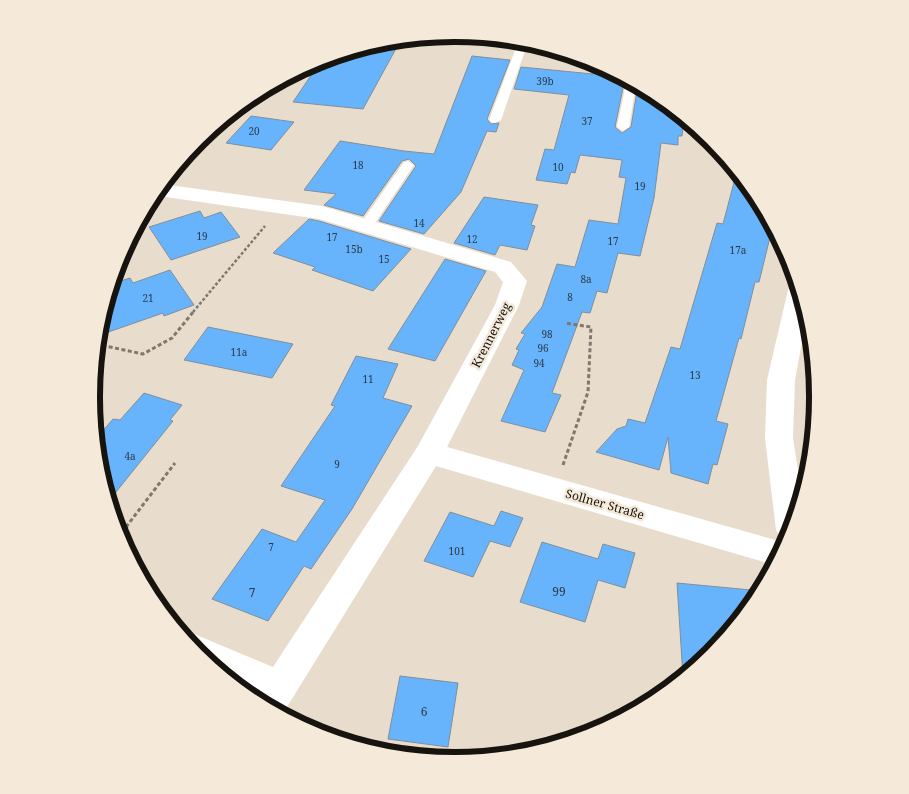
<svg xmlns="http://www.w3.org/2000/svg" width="909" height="794" font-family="'Noto Serif',serif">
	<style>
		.building { fill: #68b4fc; stroke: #818e9b }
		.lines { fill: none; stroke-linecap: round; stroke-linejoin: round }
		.path-far2 { stroke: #7f786d; stroke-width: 2.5; stroke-dasharray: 3 2; stroke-linecap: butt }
		.path-far1 { stroke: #7f786d; stroke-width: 3; stroke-dasharray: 4 2.5; stroke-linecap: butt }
		.path { stroke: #7f786d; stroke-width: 4; stroke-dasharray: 5 3; stroke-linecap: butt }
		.lane { fill: #fff; fill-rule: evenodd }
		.street { fill: #fff; fill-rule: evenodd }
		.labels { text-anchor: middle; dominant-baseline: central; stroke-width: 5; stroke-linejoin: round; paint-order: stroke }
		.number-label { font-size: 10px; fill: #2b3b4a }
		.street-label { font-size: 12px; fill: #17130e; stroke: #f5eada }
		.near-number-label { font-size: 12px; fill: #2b3b4a }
		.rim { fill: none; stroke: #17130e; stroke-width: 6 }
	</style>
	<rect width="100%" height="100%" fill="#e8ddcd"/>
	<path class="building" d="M376 43 398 45 363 109 293 102 322 59Z
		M472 56 510 60 487 119 491 124 499 123 496 132 487 131 461 192 424 234 379 221 416 166 409 159 402 161 363 216 324 205 336 194 304 190 340 141 404 151 434 154Z
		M521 67 593 74 594 69 612 71 625 78 615 127 622 133 631 127 638 85 657 95 684 118 682 136H678V145L661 143 654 198 640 256 618 253 607 293 597 291 590 313 582 312 552 393 561 395 545 432 501 421 524 370 512 365 519 350 516 349 525 334 521 333 542 307 557 264 575 267 589 220 618 224 626 178 619 177 622 160 580 155 575 173 571 172 567 184 536 180 545 149 554 150 569 95 514 89Z
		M251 116 294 122 271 150 226 143Z
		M737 171 757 195 773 225 759 282H755L741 339 739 338 716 421 728 424 717 465 713 464 708 484 671 473 668 437 659 470 596 452 617 429 626 426 628 419 645 423 671 347 680 349 717 223 723 224Z
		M484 197 538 205 531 225 535 226 527 250 500 245 495 255 454 243Z
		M200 211 204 218 221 212 240 237 171 260 149 227Z
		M309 219 319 221 411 249 373 291 312 270 315 267 273 253Z
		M445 259 486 271 435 361 388 349Z
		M170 270 194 305 164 316 163 313 97 336 98 326 111 284 130 278 133 283Z
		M208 327 293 344 272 378 184 360Z
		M356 356 398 364 383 398 412 406 352 509 311 569 304 566 268 621 212 599 262 529 296 542 325 500 281 486 335 406 331 405Z
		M144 393 182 405 170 420 173 421 108 502 98 468 95 440 113 419 120 420Z
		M501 511 523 518 510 547 490 541 473 577 424 561 450 512 494 526Z
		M542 542 598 559 603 544 635 553 625 588 598 580 585 622 520 602Z
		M677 583 751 590 753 603 711 654 683 677Z
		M400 676 458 683 448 747 388 739Z"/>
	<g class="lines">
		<path class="path-far2" d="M193 312 265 226"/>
		<path class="path-far1" d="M96 344 143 354 172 338 194 311
			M563 465 588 392 591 327 565 323
			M126 527 175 463"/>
		<path class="path" d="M119 536 127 526"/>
		<path class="lane" d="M522 42 527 45 501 120 495 123 491 122 489 120 517 45Z
			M627 79 636 84 629 127 623 131 617 127Z
			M408 161 414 165 371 229H361L359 226 361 223 404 162Z"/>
		<path class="street" d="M455 34 526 41 554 49 547 52 427 41 419 37Z
			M162 184 322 206 511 262 527 281 519 305 447 447 786 543 774 565 436 466 282 715 252 699 255 693C226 680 204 662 184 637L194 634 273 667 418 446 495 305 503 282 495 272 319 219 152 195Z
			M798 283 807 315 795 380 793 438 802 496 787 541 781 539 776 530 765 438 767 380 788 290 791 285Z"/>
	</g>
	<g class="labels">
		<g class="number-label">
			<text x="545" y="81">39b</text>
			<text x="587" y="121">37</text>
			<text x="254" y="131">20</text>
			<text x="358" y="165">18</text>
			<text x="558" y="167">10</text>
			<text x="640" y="186">19</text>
			<text x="419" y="223">14</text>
			<text x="202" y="236">19</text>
			<text x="332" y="237">17</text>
			<text x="472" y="239">12</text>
			<text x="613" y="241">17</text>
			<text x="354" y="249">15b</text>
			<text x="738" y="250">17a</text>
			<text x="384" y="259">15</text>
			<text x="586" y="279">8a</text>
			<text x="570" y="297">8</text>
			<text x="148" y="298">21</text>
			<text x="547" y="334">98</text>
			<text x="543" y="348">96</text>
			<text x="239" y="352">11a</text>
			<text x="539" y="363">94</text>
			<text x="695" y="375">13</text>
			<text x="368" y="379">11</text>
			<text x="130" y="456">4a</text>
			<text x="337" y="464">9</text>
			<text x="271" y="547">7</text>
			<text x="457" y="551">101</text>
		</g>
		<g class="street-label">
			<text transform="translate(491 335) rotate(-63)">Krennerweg</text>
			<text transform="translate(605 504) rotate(16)">Sollner Straße</text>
		</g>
		<g class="near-number-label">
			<text x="559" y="591">99</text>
			<text x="252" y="592">7</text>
			<text x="424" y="711">6</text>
		</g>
	</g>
	<path d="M0 0H909V794H0ZM454 42H455A354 354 0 0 1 809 396V398A354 354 0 0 1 455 752H454A354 354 0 0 1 100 398V396A354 354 0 0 1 454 42Z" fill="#f5eada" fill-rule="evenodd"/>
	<path class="rim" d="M454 42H455A354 354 0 0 1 809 396V398A354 354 0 0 1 455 752H454A354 354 0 0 1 100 398V396A354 354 0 0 1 454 42Z"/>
</svg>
